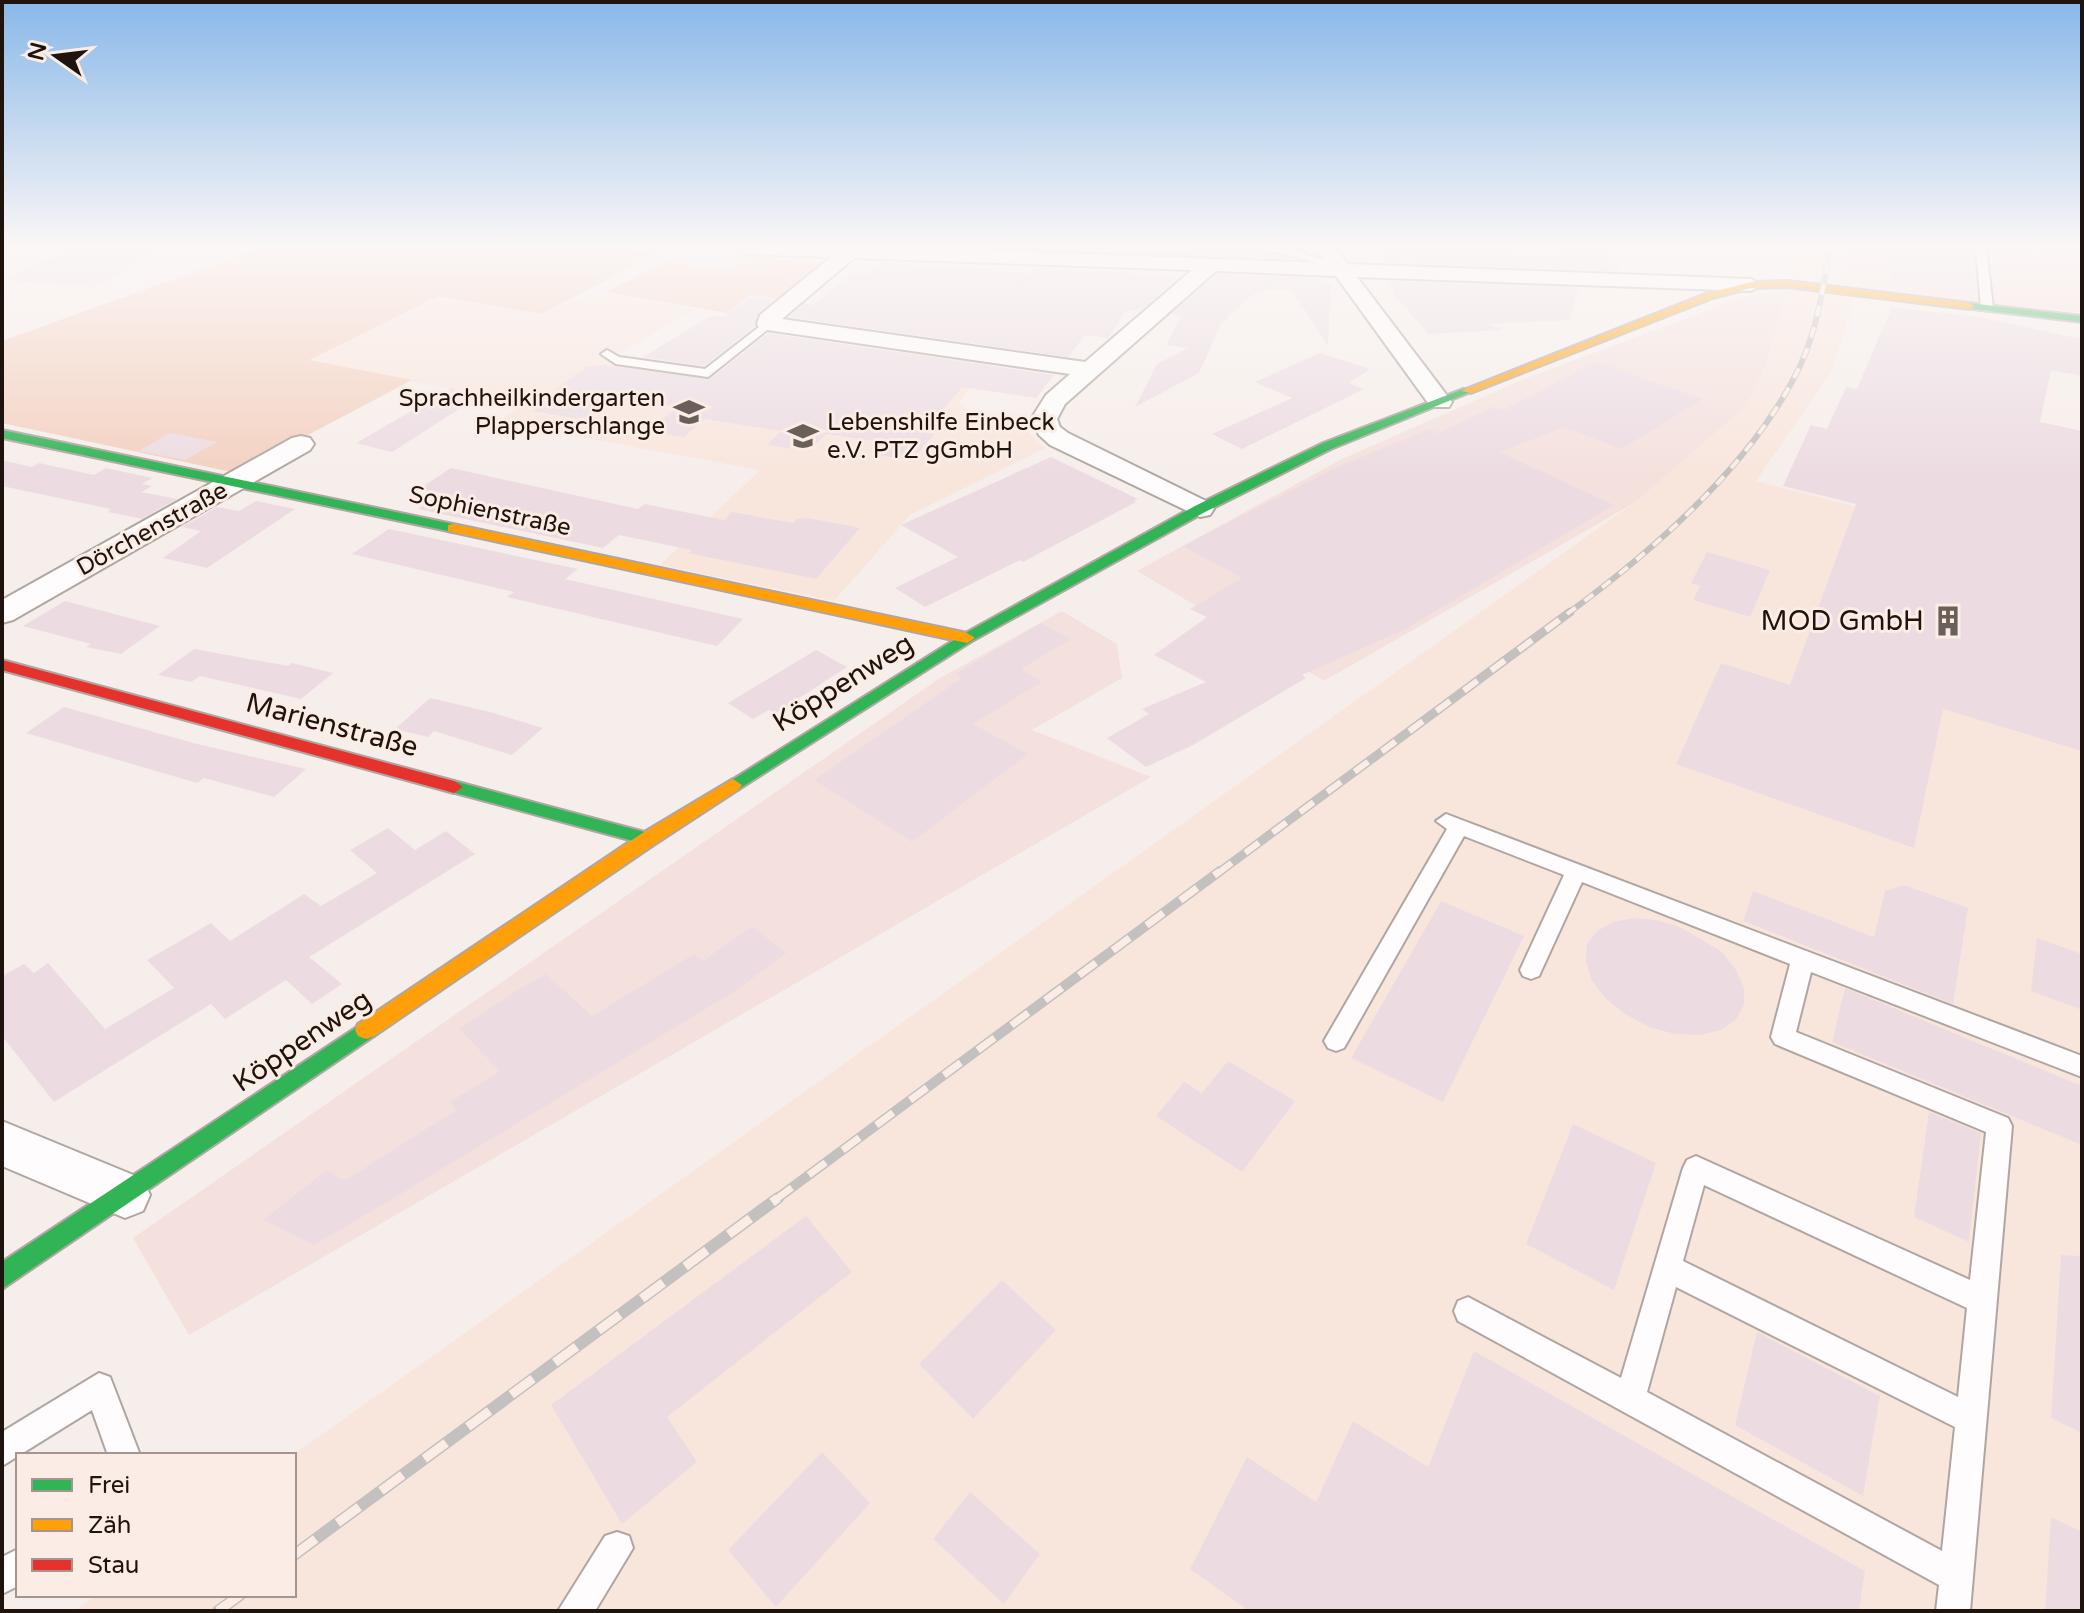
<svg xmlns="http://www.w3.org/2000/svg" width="2084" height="1613" font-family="'Varela Round',sans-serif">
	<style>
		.built { fill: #f8e6dd }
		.industrial { fill: #f4e1dd }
		.green { fill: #f3d1c1 }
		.building { fill: #ecdce2 }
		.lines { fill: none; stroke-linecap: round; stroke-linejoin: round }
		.lane-casing { stroke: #b0a6a1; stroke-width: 4 }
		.street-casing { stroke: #b0a6a1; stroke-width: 4 }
		.fast-casing { stroke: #b0a6a1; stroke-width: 4 }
		.slow-casing { stroke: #b0a6a1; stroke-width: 4 }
		.jam-casing { stroke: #b0a6a1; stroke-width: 4 }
		.lane { fill: #fefcfc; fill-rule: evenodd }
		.street { fill: #fefcfc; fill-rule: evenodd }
		.fast { fill: #30b455; fill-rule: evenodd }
		.slow { fill: #ff9f0a; fill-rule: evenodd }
		.jam { fill: #e5322d; fill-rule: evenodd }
		.rail-far3-casing { stroke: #c3c1c0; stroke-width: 6 }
		.rail-far2-casing { stroke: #c3c1c0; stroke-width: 9 }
		.rail-far1-casing { stroke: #c3c1c0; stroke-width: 10 }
		.rail-casing { stroke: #c3c1c0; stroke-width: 12 }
		.rail-far3 { stroke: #fbece5; stroke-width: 4; stroke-dasharray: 11; stroke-linecap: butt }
		.rail-far2 { stroke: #fbece5; stroke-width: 6; stroke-dasharray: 17; stroke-linecap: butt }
		.rail-far1 { stroke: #fbece5; stroke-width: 7; stroke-dasharray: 21; stroke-linecap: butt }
		.rail { stroke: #fbece5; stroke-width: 9; stroke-dasharray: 27; stroke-linecap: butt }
		.labels { text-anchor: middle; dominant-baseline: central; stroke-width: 6; stroke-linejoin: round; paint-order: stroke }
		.far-poi-label { font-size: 24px; fill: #1f130d; stroke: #fbece5; text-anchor: end }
		.far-street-label { font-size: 24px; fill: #1f130d; stroke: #fbece5 }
		.poi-label { font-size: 28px; fill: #1f130d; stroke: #fbece5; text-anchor: end }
		.street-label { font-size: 28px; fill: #1f130d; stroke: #fbece5 }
	</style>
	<rect width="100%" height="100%" fill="#f6eeea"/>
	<path class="built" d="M1795 248H1847L1841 286 1856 297 1831 372 1756 481 2082 565V1611H74L97 1595H294L293 1455 1634 503 1787 290Z
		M605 293 695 309 617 354 847 387 885 350 993 364 959 402 974 416 1020 424 1045 448 910 515 834 601 660 565 760 470 498 422 522 404 307 360 438 296 541 314 578 299Z"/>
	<path class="industrial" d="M1847 248H2082V313L1841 287Z
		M1787 290 1765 366 1747 405 1634 503 1324 681 1137 571 1340 460 1524 379 1746 296Z
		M1062 611 1117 644 1122 678 1032 730 1151 777 189 1335 133 1238 940 678Z"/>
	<path class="green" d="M260 248H622L664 250 541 314 438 296 309 360 412 380 236 473 2 423V341Z
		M949 248H1308L1310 251 1287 259Z
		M748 256 824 264 808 278 783 276 803 279 780 299 750 295 727 313 606 292 665 262 730 270Z"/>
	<path class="building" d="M70 248H164L93 287 4 280Z
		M1188 248H1223L1249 257 1187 255Z
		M1425 248H1471L1473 252 1534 254H1558L1557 251 1610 253 1621 271 1385 262 1382 251 1426 253Z
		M1879 248H1969L1975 296 1895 286Z
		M880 262 943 268 947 265 1030 274 1036 267 1091 273 1100 270 1177 279 1142 309 1125 312 1108 338 1085 335 1068 357 789 317 805 303 813 305 852 273 866 274Z
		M1217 274 1314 278 1331 284 1328 346 1292 290 1268 289 1249 296 1220 326 1199 373 1135 407 1157 364 1188 348 1166 345 1181 316 1171 314Z
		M1390 281 1578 288 1570 320 1487 324 1503 330 1429 334 1394 295Z
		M752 296 775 299 758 313 755 326 704 366 643 357 712 315 723 317Z
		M1892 307 1978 317 2082 339V376L2051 370 2040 422 2082 431V751L1943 709 1914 848 1676 764 1721 663 1790 685 1856 504 1783 486 1811 425 1827 429 1846 387 1857 389Z
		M768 333 1054 375 1036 398 962 387 924 433 934 434 912 460 877 455 888 443 826 434 809 451 767 445 781 431 704 419 684 437 648 431 675 409 609 399 586 417 578 419 533 411 561 391 555 390 586 367 601 365 710 379Z
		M1320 353 1370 369 1349 383 1364 389 1242 449 1212 434 1292 398 1255 382Z
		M1596 362 1703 399 1621 449 1565 427 1499 452 1614 505 1404 630 1302 675 1306 678 1193 745 1146 767 1107 738 1149 714 1142 709 1206 682 1154 655 1207 617 1190 609 1242 578 1183 546 1339 466 1430 429 1438 433 1493 407 1503 410Z
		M453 387 464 406 392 452 356 443Z
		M170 433 217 442 185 460 139 451Z
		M1051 457 1138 499 1134 501 1136 502 1023 562 1020 560 925 607 895 588 958 557 901 525Z
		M2 460 32 467 39 463 94 475 106 468 152 478 142 484 152 486 141 492 177 499 142 519 108 512 111 509 2 486Z
		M451 468 638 509 645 504 724 520 732 512 793 523 797 519 808 518 860 528 816 579 688 553 692 550 619 535 603 548 418 509 441 493 419 489Z
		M256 501 295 509 207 568 163 558 201 531 182 527 217 507 239 511Z
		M389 529 578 569 565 579 743 619 717 646 507 597 514 592 352 554Z
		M1707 552 1770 570 1750 617 1693 600 1700 586 1691 583Z
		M65 601 160 626 121 654 86 647 91 644 23 626Z
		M1041 623 1071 639 1021 669 1042 682 973 724 1028 754 912 842 814 780 962 678 955 674Z
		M194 649 288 666 292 663 333 673 301 699 200 676 191 682 158 675Z
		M816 650 847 667 775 714 769 710 753 719 728 703Z
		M430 698 490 712 543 728 512 755 434 731 428 737 395 729Z
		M64 707 197 744 306 769 274 797 204 778 197 783 26 733Z
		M388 828 415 850 446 831 475 854 309 957 342 984 312 1004 286 980 225 1019 211 1004 54 1102 2 1036V976L24 964 34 973 48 963 105 1029 174 988 147 960 211 923 230 941 304 894 321 906 377 873 350 850Z
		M1904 885 1968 908 1953 1004 1743 921 1753 891 1874 937 1885 891Z
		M1441 901 1524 936 1443 1102 1351 1058Z
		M1633 918 1656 920 1680 927 1722 952 1736 970 1744 988V1005L1736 1020 1721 1030 1700 1035 1675 1034 1649 1027 1625 1014 1605 998 1591 979 1586 961 1587 944 1597 931 1613 922Z
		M752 926 786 953 737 990 394 1198 314 1245 263 1220 327 1170 344 1181 456 1110 450 1102 500 1071 459 1029 514 992 546 974 592 1016 694 954 703 961Z
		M2037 938 2082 954V1010L2031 991Z
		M1845 988 2082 1086V1145L1832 1042Z
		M1228 1061 1295 1101 1242 1172 1156 1116 1184 1082 1202 1093Z
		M1929 1112 1981 1133 1969 1242 1914 1217Z
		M1573 1124 1656 1163 1614 1290 1526 1244Z
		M806 1216 852 1272 667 1417 697 1462 622 1524 551 1405Z
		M2061 1255 2082 1256V1433L2051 1418Z
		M1002 1280 1056 1330 973 1419 919 1364Z
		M1757 1332 1880 1396 1863 1496 1735 1425Z
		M1474 1351 1865 1571 1859 1611H1249L1190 1569 1247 1457 1316 1502 1353 1421 1428 1467Z
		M822 1452 870 1503 776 1607 728 1550Z
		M970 1492 1040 1554 1004 1604 933 1539Z
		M2051 1517 2082 1532V1611H2045Z"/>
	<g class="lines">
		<g class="lane-casing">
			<path id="lane" d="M1247 248 1291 249 1345 268 1340 271 1290 255Z
				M1976 248H1986L1993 308 1987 311 1981 308Z
				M768 320 774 324 772 326 708 377 616 364 601 354 607 350 619 357 705 369Z
				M1446 814 2082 1056V1077L1811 972 1796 1032 2008 1118 2012 1126 1970 1611H1936L1939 1585 1458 1321 1454 1311 1458 1301 1468 1297 1621 1378 1683 1168 1687 1160 1696 1156 1970 1280 1986 1132 1775 1044 1771 1037 1790 964 1582 882 1539 976 1531 979 1523 976 1520 970 1564 875 1464 836 1344 1048 1336 1051 1328 1048 1324 1041 1328 1034 1447 829 1436 821ZM1704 1185 1967 1308 1958 1397 1683 1261ZM1676 1287 1955 1427 1942 1551 1647 1392Z
				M99 1373 110 1377 140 1455H108L92 1410 2 1466V1432Z
				M617 1532 629 1536 633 1548 595 1611H558L605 1536Z
				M18 1549V1586L2 1594V1557Z"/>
		</g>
		<g class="street-casing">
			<path id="street" d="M737 248H920L1326 263 1319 253 1322 249 1335 248 1348 264 1751 279 1761 285 1751 291 1357 277 1452 402 1449 407H1431L1336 276 1216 271 1065 404 1057 419 1060 427 1068 433 1210 503 1214 509 1210 515 1200 517 1050 445 1039 435 1031 419 1046 395 1070 374 760 329 757 324 760 315 831 257 747 254ZM854 258 1192 270 1085 362 782 319Z
				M301 436 310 438 314 444 310 450 13 620 2 623V600L292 438Z
				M2 1121 143 1179 150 1195 143 1211 125 1218 2 1166Z"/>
		</g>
		<g class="fast-casing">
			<path id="fast" d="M1969 303 2082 316V322L1965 308V304Z
				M1463 389 1473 391 1331 449 1205 512 972 641 739 789 733 791 724 785 962 635 1195 506 1323 443Z
				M2 430 453 524 460 528 453 532 2 438Z
				M454 781 648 833 657 839 648 845 448 791 445 787 448 783Z
				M366 1021 374 1024 377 1030 374 1036 2 1289V1262Z"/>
		</g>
		<g class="slow-casing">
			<path id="slow" d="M1788 281 1969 303 1974 306 1969 309 1788 287 1751 288 1713 298 1471 393 1461 391 1705 294 1751 282Z
				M453 524 967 633 975 638 967 643 448 531V525Z
				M733 779 742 785 739 789 655 844 374 1036 366 1039 358 1036 355 1030 358 1024 641 834Z"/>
		</g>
		<g class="jam-casing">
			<path id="jam" d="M2 660 454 781 463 787 454 793 2 670Z"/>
		</g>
		<use href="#lane" class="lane"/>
		<use href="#street" class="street"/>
		<use href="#fast" class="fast"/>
		<use href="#slow" class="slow"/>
		<use href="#jam" class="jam"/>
		<g class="rail-far3-casing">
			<path id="rail-far3" d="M1567 614C1653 551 1753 465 1800 366 1817 330 1823 288 1830 248"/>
		</g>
		<g class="rail-far2-casing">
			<path id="rail-far2" d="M1218 873 1570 612"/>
		</g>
		<g class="rail-far1-casing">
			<path id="rail-far1" d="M775 1200 1220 871"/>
		</g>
		<g class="rail-casing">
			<path id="rail" d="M294 1555 778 1198
				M218 1611 240 1595"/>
		</g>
		<use href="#rail-far3" class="rail-far3"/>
		<use href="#rail-far2" class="rail-far2"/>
		<use href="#rail-far1" class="rail-far1"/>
		<use href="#rail" class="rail"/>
	</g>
	<linearGradient id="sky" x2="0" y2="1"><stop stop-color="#89b8e9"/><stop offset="0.52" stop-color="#fbf7f6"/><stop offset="1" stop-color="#fbf7f6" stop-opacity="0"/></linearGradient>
	<rect width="2084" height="474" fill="url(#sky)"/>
	<defs>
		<g id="school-bare" transform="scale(2.4)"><path d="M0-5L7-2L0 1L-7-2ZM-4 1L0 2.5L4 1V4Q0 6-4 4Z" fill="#6a605a" stroke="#fbece5" stroke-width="2.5" paint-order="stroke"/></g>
		<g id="building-bare" transform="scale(2.4)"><path d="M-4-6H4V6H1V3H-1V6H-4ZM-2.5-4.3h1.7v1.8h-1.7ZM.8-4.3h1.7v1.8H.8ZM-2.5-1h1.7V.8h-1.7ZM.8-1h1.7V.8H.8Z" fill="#6a605a" stroke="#fbece5" stroke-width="2.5" paint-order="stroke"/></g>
	</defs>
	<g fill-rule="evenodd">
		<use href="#school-bare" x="689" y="412"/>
		<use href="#school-bare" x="803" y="436"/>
		<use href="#building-bare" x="1948" y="621"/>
	</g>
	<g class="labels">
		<g class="far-poi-label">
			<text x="665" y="398">Sprachheilkindergarten<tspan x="665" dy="28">Plapperschlange</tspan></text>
			<text x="827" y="422" text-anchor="start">Lebenshilfe Einbeck<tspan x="827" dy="28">e.V. PTZ gGmbH</tspan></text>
		</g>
		<g class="far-street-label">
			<text transform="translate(490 511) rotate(12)">Sophienstraße</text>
			<text transform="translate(152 529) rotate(-29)">Dörchenstraße</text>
		</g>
		<g class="poi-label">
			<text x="1924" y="621">MOD GmbH</text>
		</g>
		<g class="street-label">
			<text transform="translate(843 683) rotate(-32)">Köppenweg</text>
			<text transform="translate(332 725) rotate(15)">Marienstraße</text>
			<text transform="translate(302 1041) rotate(-34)">Köppenweg</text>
		</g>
	</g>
	<rect width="2084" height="1613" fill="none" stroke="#1f130d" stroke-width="8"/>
	<rect x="16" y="1453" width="280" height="144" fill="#fbece5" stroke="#a3958f" stroke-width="2"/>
	<rect x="32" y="1479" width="40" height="12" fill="#30b455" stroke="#a3958f" stroke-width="2"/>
	<text x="88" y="1493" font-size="24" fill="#1f130d">Frei</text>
	<rect x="32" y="1519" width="40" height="12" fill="#ff9f0a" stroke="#a3958f" stroke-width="2"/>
	<text x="88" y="1533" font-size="24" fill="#1f130d">Zäh</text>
	<rect x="32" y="1559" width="40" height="12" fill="#e5322d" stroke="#a3958f" stroke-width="2"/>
	<text x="88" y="1573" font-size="24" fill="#1f130d">Stau</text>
	<g transform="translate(56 56) rotate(284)" stroke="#fbece5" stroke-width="6" paint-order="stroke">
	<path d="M0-6L14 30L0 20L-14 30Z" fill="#1f130d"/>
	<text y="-12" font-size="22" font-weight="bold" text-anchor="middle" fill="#1f130d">N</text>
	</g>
</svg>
